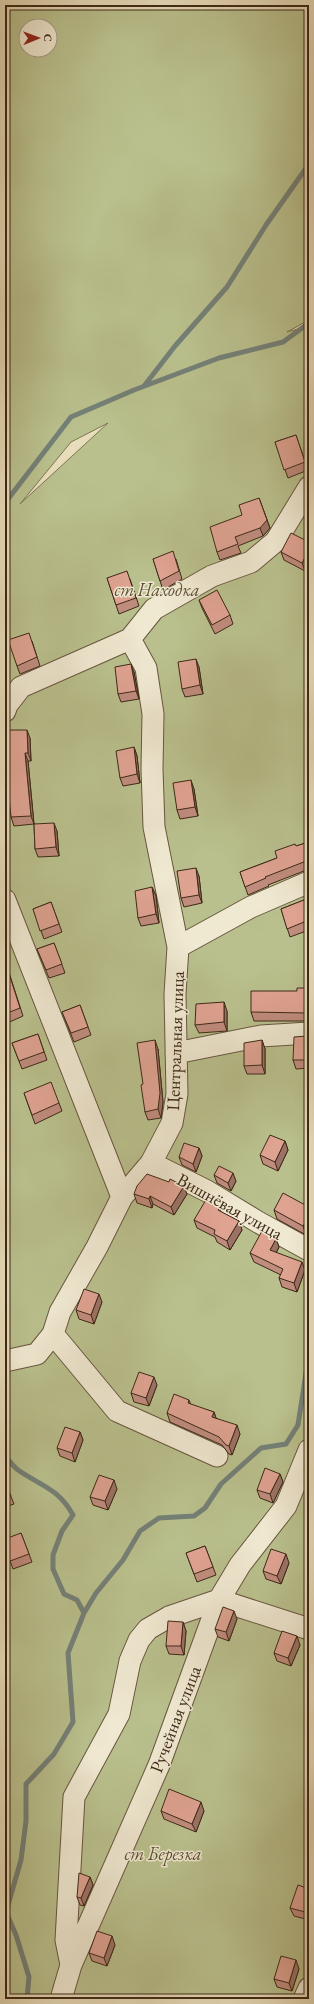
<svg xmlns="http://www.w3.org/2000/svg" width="314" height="2004" font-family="'EB Garamond',serif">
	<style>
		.green { fill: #b9c08d; stroke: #7b7452; fill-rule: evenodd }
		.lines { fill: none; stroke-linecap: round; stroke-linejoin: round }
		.stream { stroke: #748077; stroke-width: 5 }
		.minor-casing { stroke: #685640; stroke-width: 23 }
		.minor { stroke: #f0e9d2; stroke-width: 21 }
		.wall { fill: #c08c7e; stroke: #3d2917 }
		.shaded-wall { fill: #9c7266; stroke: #3d2917 }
		.building { fill: #dfa392; stroke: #3d2917 }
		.labels { text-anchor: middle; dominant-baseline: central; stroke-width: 3; stroke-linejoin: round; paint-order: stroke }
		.park-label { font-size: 18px; font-style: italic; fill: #5c4f34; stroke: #f0e9d2 }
		.street-label { font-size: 18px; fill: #3d2917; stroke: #f0e9d2 }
	</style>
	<rect width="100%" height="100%" fill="#e8ddba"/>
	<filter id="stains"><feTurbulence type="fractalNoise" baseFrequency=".005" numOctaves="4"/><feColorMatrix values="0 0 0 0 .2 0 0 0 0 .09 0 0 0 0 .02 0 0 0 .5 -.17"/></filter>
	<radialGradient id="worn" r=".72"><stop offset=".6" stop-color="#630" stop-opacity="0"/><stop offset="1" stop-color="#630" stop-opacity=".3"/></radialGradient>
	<path class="green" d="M5 5H309V320L287 332 309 326V1999H5ZM26 26H50V50H26ZM108 423 20 504 71 442Z"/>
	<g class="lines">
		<path class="stream" d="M144 386 175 346 227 287 266 225 309 164
			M5 503 71 417 134 390 219 358 283 342 309 323
			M5 1456C9 1460 13 1466 18 1470 41 1486 58 1488 73 1515L62 1531 53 1555V1569L64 1594 77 1600 84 1613 68 1653 73 1722 54 1754 26 1784V1821L21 1860 6 1912 16 1935 29 1977 27 1999
			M84 1613 96 1593 123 1560 140 1531 159 1518 194 1516 205 1508 221 1484 261 1448 286 1444 298 1425 309 1354"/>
		<g class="minor-casing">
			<path id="minor" d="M130 639 146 668 153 714 152 769 154 827 178 947
				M5 711 7 705 21 687 130 639 154 609 212 576 251 562 276 541 309 487
				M5 900 122 1197
				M176 1053 261 1036 309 1033
				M151 1163 207 1191 258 1222 309 1250
				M53 1334 117 1411 217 1456
				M5 1361 37 1354 53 1334 60 1312 97 1247 122 1197 151 1163 172 1123 177 1094 175 994 178 947 251 907 309 882
				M71 1965 66 1940 74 1797 119 1714 130 1661 139 1640 148 1629 169 1617 219 1600 309 1629
				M61 1999 71 1965 159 1765 219 1600 240 1565 286 1506 309 1450
				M304 1999 309 1988"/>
		</g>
		<use href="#minor" class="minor"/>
	</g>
	<path class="wall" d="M296 435 308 470 288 478 275 442Z
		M259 498 270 528 263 536 238 546 241 553 220 560 217 552 242 515Z
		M309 542V564L305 571 284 560 281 552Z
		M153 559H176L182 579 163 590Z
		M107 578 130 579 139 606 119 614Z
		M199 600 230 615 233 624 215 634 202 608Z
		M32 641 40 666 20 674 17 666Z
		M199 667 203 694 185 697 182 689Z
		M134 672 139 699 121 702 118 694Z
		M5 730 30 738 31 761H28L34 824 57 831 59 856 38 857 35 849 34 824 14 826 11 817 6 764H5Z
		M134 747 137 756 140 783 123 786 120 778Z
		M194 789 198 816 180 819 177 810Z
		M309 842V869L268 885 269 886 248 895 240 872 277 858 296 846Z
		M199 876 202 903 184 907 181 898Z
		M152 887 156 896 159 923 141 926 138 918Z
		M309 898V930L290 937 281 909Z
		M51 902 62 932 44 939 33 909Z
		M54 943 65 973 49 978 37 949Z
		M5 960 23 1016 5 1024Z
		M309 988V1021H254L251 1012 297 991Z
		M80 1005 91 1035 74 1042 62 1012Z
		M227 1011V1031L199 1033 195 1025Z
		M38 1034 47 1060 22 1069 12 1043Z
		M309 1035V1068L296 1069 293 1060 307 1036Z
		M262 1040 265 1049V1074H247L244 1066Z
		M158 1049 163 1102 161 1118 148 1120 145 1112Z
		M24 1093 59 1103 62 1111 35 1124Z
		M285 1141 288 1150 278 1171 263 1164 260 1155Z
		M199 1148 202 1156 196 1172 182 1165 179 1157Z
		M214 1175 236 1181 231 1191 217 1183Z
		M134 1194H187L174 1215 153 1204 152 1208 137 1203Z
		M220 1207 221 1212 239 1221 242 1230 230 1250 217 1242 215 1237 197 1228 194 1220Z
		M309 1207V1230L306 1235 277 1219 274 1210Z
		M276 1239 279 1247 276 1253 305 1270 297 1292 282 1287 279 1278 281 1275 254 1262 250 1253Z
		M102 1302 94 1324 79 1319 76 1310Z
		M157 1385 149 1406 134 1402 131 1393Z
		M189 1400 191 1405 214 1412 216 1418 240 1434 232 1455 229 1454 222 1445 170 1422 167 1413Z
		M80 1432 83 1440 75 1462 60 1456 57 1448Z
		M280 1474 283 1482 273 1503 260 1498 257 1490Z
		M5 1482 14 1504 5 1507Z
		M117 1489 108 1510 93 1505 90 1497Z
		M21 1533 32 1562 13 1569 5 1547Z
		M205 1546 216 1575 197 1582 186 1553Z
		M289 1563 281 1584 266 1579 263 1571Z
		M237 1619 229 1641 218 1637 215 1629Z
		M183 1622 186 1631 184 1655 169 1654 166 1646Z
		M300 1645 291 1666 277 1661 274 1653Z
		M161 1811H204L196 1832 164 1819Z
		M90 1877 93 1885 84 1906 80 1905 77 1897Z
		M309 1889V1920L294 1916 290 1908Z
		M115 1945 107 1966 92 1961 89 1953Z
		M299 1969 292 1991 277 1987 274 1979Z"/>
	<path class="shaded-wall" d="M259 498 270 528 263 536 260 528Z
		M309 550V564L305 571 302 563Z
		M196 659 199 667 203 694 200 685Z
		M131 664 134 672 139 699 136 691Z
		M27 730 30 738 31 761 28 753Z
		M134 747 137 756 140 783 137 774Z
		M25 753 28 761 34 824 31 816Z
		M191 780 194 789 198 816 195 807Z
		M54 823 57 831 59 856 56 847Z
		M196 868 199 876 202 903 199 895Z
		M152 887 156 896 159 923 156 914Z
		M224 1002 227 1011V1031L224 1022Z
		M155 1040 158 1049 163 1102 161 1118 158 1109Z
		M262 1040 265 1049V1074L262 1065Z
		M285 1141 288 1150 278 1171 275 1162Z
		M199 1148 202 1156 196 1172 193 1164Z
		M233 1173 236 1181 231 1191 228 1183Z
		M184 1186 187 1194 174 1215 171 1207Z
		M150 1196 153 1204 152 1208 149 1199Z
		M309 1216V1230L306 1235 303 1226Z
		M239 1221 242 1230 230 1250 227 1241Z
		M276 1239 279 1247 273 1259 270 1250Z
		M302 1262 305 1270 297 1292 294 1283Z
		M99 1294 102 1302 94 1324 91 1315Z
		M154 1377 157 1385 149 1406 146 1398Z
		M214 1412 217 1421 212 1417Z
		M237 1425 240 1434 232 1455 229 1446Z
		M80 1432 83 1440 75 1462 72 1453Z
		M280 1474 283 1482 273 1503 270 1494Z
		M114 1480 117 1489 108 1510 105 1501Z
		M286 1554 289 1563 281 1584 277 1576Z
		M234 1611 237 1619 229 1641 226 1632Z
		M183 1622 186 1631 184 1655 181 1646Z
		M297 1636 300 1645 291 1666 288 1658Z
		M201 1802 204 1811 196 1832 192 1824Z
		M90 1877 93 1885 84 1906 81 1898Z
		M112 1936 115 1945 107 1966 104 1958Z
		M296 1960 299 1969 292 1991 289 1983Z"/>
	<path class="building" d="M296 435 305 462 284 470 275 442Z
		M259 498 267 520 260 528 235 537 238 544 217 552 210 527 242 515 239 505Z
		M291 533 309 542V550L302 563 281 552Z
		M173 551 179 571 160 581 153 559Z
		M127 571 136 598 116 605 107 578Z
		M217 590 230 615 212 625 199 600Z
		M29 633 37 657 17 666 8 640Z
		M196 659 200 685 182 689 178 662Z
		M131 664 136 691 118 694 115 667Z
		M5 730H27L28 753H25L31 816 11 817 5 757Z
		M134 747 137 774 120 778 116 751Z
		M191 780 195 807 177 810 173 783Z
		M54 823 56 847 35 849 34 824Z
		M309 842V860L265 877 266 878 245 887 240 872 277 858 275 851 295 844 296 846Z
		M196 868 199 895 181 898 177 871Z
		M152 887 156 914 138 918 135 891Z
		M309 898V920L287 929 281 909Z
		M51 902 59 924 40 931 33 909Z
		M54 943 62 964 46 970 37 949Z
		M5 961 20 1008 5 1014Z
		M297 988H309V1014L306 1013 251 1012V991H297Z
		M224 1002V1022L195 1025 196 1004Z
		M80 1005 88 1027 71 1033 62 1012Z
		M38 1034 44 1052 19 1061 12 1043Z
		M309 1035V1060H293L294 1037 307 1036Z
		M155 1040 160 1093 158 1109 145 1112 141 1085 143 1084 137 1043Z
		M262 1040V1065L244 1066V1043Z
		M51 1082 59 1103 32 1115 24 1093Z
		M270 1135 285 1141 275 1162 260 1155Z
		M184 1143 199 1148 193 1164 179 1157Z
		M219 1166 233 1173 228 1183 214 1175Z
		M147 1174 169 1182 170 1179 184 1186 171 1207 150 1196 149 1199 134 1194 137 1186Z
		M283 1193 309 1207V1216L303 1226 274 1210Z
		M207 1198 220 1207 218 1210 239 1221 227 1241 214 1234 215 1230 194 1220Z
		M262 1231 276 1239 270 1250 302 1262 294 1283 279 1278 283 1269 250 1253Z
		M84 1289 99 1294 91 1315 76 1310Z
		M139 1372 154 1377 146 1398 131 1393Z
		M174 1394 189 1400 188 1403 214 1412 212 1417 237 1425 229 1446 226 1445 219 1437 167 1413Z
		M65 1427 80 1432 72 1453 57 1448Z
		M265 1468 280 1474 270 1494 257 1490Z
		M99 1475 114 1480 105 1501 90 1497Z
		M5 1482 11 1496 5 1498Z
		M21 1533 29 1554 10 1561 5 1547V1539Z
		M205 1546 213 1567 194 1574 186 1553Z
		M271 1549 286 1554 277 1576 263 1571Z
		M223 1607 234 1611 226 1632 215 1629Z
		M168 1621 183 1622 181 1646H166Z
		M282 1631 297 1636 288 1658 274 1653Z
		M169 1789 201 1802 192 1824 161 1811Z
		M79 1873 90 1877 81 1898 77 1897Z
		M298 1885 309 1889V1913L290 1908Z
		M97 1931 112 1936 104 1958 89 1953Z
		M281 1956 296 1960 289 1983 274 1979Z"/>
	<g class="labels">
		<g class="park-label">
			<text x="157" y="589">ст Находка</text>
			<text x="163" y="1853">ст Березка</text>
		</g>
		<g class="street-label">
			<text transform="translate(175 1041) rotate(-88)">Центральная улица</text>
			<text transform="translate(230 1206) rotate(29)">Вишнёвая улица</text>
			<text transform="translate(175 1719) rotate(-69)">Ручейная улица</text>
		</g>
	</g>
	<rect width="314" height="2004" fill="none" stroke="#e8ddba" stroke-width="20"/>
	<rect x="6" y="6" width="302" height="1992" fill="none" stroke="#3d2917" stroke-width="2"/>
	<rect x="10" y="10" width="294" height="1984" fill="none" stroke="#3d2917"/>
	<g transform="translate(38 38) rotate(89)"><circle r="19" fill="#f0e9d2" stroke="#a89c87"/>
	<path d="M0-3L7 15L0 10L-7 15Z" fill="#8f2418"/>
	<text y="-6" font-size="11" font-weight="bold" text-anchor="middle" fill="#3d2917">С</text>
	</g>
	<rect width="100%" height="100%" filter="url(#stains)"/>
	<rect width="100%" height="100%" fill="url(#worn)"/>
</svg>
